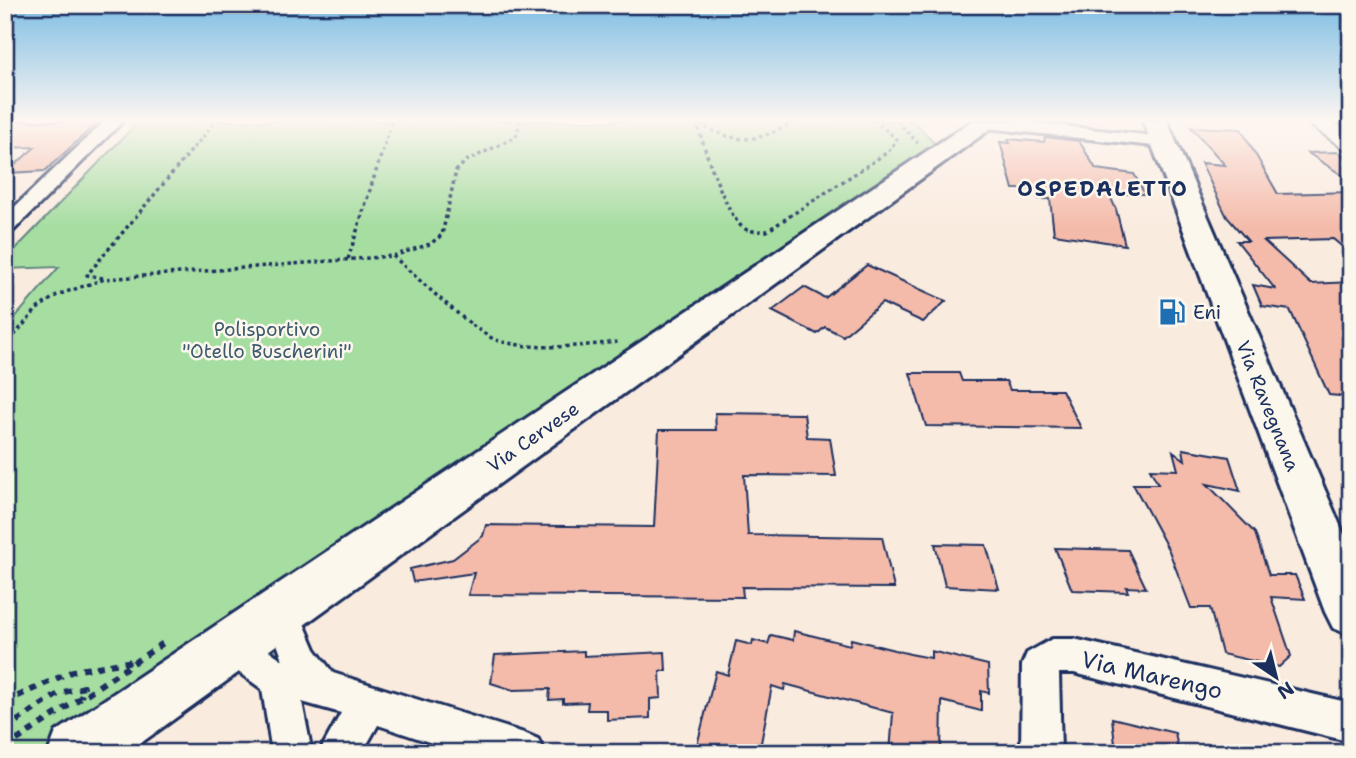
<svg xmlns="http://www.w3.org/2000/svg" width="1356" height="758" font-family="'Shantell Sans',sans-serif">
	<style>
		.green { fill: #a6dda1; stroke: #608680; stroke-width: 2 }
		.building { fill: #f4bbab; stroke: #1b2f5e; stroke-width: 2 }
		.lines { fill: none; stroke-linecap: round; stroke-linejoin: round }
		.minor-casing { stroke: #1b2f5e; stroke-width: 6 }
		.tertiary-casing { stroke: #1b2f5e; stroke-width: 5 }
		.secondary-casing { stroke: #1b2f5e; stroke-width: 6 }
		.primary-casing { stroke: #1b2f5e; stroke-width: 6 }
		.path-far1 { stroke: #1b2f5e; stroke-width: 3.5; stroke-dasharray: 3.5 3.5; stroke-linecap: butt }
		.path { stroke: #1b2f5e; stroke-width: 6; stroke-dasharray: 7 7; stroke-linecap: butt }
		.minor { fill: #fbf7ec; fill-rule: evenodd }
		.tertiary { fill: #fbf7ec; fill-rule: evenodd }
		.secondary { fill: #fbf7ec; fill-rule: evenodd }
		.primary { fill: #fbf7ec; fill-rule: evenodd }
		.labels { text-anchor: middle; dominant-baseline: central; stroke-width: 5; stroke-linejoin: round; paint-order: stroke }
		.poi-label { font-size: 19px; fill: #1b2f5e; stroke: #fbf7ec; text-anchor: start }
		.park-label { font-size: 19px; fill: #3e5a6f; stroke: #fbf7ec }
		.street-label { font-size: 19px; fill: #1b2f5e; stroke: #fbf7ec }
		.far-district-label { font-size: 21px; font-weight: bold; letter-spacing: 2px; fill: #1b2f5e; stroke: #fbf7ec }
		.near-street-label { font-size: 23px; fill: #1b2f5e; stroke: #fbf7ec }
	</style>
	<rect width="100%" height="100%" fill="#faebdf"/>
	<filter id="ink" filterUnits="userSpaceOnUse"><feTurbulence type="fractalNoise" baseFrequency=".0143" numOctaves="2"/><feDisplacementMap in="SourceGraphic" scale="14" xChannelSelector="R" yChannelSelector="G"/><feConvolveMatrix kernelMatrix="1 2 1 2 8 2 1 2 1" color-interpolation-filters="sRGB"/></filter>
	<g filter="url(#ink)">
		<path class="green" d="M139 121H914L937 146 47 753H5V329L59 267 5 269V260Z"/>
		<path class="building" d="M5 121H99L45 171 6 173 35 147 5 148Z
			M1191 127 1241 129 1278 194 1351 192V254L1333 239 1264 241 1311 284 1351 282V397L1329 395 1290 310 1262 306 1253 285 1275 289 1237 241H1248L1227 217 1201 163 1225 165Z
			M1045 137 1079 141 1096 169 1134 174 1145 194H1109L1116 209 1125 245 1054 234 1050 199H1039L1033 189H1013L1000 142 1010 143 1008 139 1044 142Z
			M1338 152 1351 160V181L1308 153Z
			M867 265 946 301 923 322 882 303 843 336 825 327 817 334 772 311 804 287 825 298Z
			M910 373H959L962 381H1006L1010 390H1062L1081 428 926 426Z
			M715 413 804 414 807 437 830 438 836 476 744 475 748 535 882 537 894 588 742 587 743 597 468 595 474 573 413 582 410 569 453 559 483 536 486 525 654 527 659 430H716Z
			M1183 449 1229 457 1240 491 1207 484 1255 533 1269 575H1295L1305 599 1271 597 1291 656 1279 667 1222 654 1210 608H1191L1169 551 1133 484H1158L1150 469 1178 470 1173 451 1185 460Z
			M935 544 986 545 999 589 945 586Z
			M1055 548 1128 550 1146 588 1126 587 1128 592 1072 590Z
			M794 631 850 645 851 639 910 654 931 658V651L988 665 989 693 981 691V711L942 701 941 753H890L893 713 785 684 784 690 772 686 759 753H695L716 671 728 675 736 641 752 645 753 640 768 644 771 635 793 640Z
			M584 651V656L665 652 666 671H660L661 698 650 699V718L607 720V710H587L588 702 563 703V699L549 700 550 689 513 690 491 683 495 655Z
			M1112 718 1175 733 1179 753H1116Z"/>
		<g class="lines">
			<g class="minor-casing">
				<path id="minor" d="M105 121H123L12 232 5 234V216Z
					M980 121H1018L1163 137 1172 142 1163 147 987 128 981 127Z
					M282 595 294 600 315 649 333 673 524 733 538 739 544 753H462L378 725 362 753H319L341 713 302 702 312 753H272L262 689 219 658 214 646 219 634 232 629 245 634 283 660 265 611 270 600Z
					M1052 639H1074L1351 703V742L1074 673H1059L1061 753H1021L1022 665 1027 653Z"/>
			</g>
			<g class="tertiary-casing">
				<path id="tertiary" d="M1305 121H1330L1351 133V150L1343 148Z"/>
			</g>
			<g class="secondary-casing">
				<path id="secondary" d="M972 121H1001L127 753H48L56 732Z"/>
			</g>
			<g class="primary-casing">
				<path id="primary" d="M1143 121H1167L1351 551V635L1333 628 1325 612Z"/>
			</g>
			<path class="path-far1" d="M697 121C701 141 728 221 745 229 751 232 761 231 767 231L888 152 897 139 875 121
				M897 121 918 143
				M699 124C740 145 755 143 795 121
				M393 256C412 273 478 336 499 341 538 351 579 346 618 342
				M348 259 392 121
				M103 278 87 275 216 121
				M5 346 37 309 57 295 105 279 393 256 430 244 442 235 456 171 466 161 516 137 520 121"/>
			<path class="path" d="M5 702 73 671 133 661
				M5 729 60 693 84 687 81 697
				M5 748 165 642"/>
			<use href="#minor" class="minor"/>
			<use href="#tertiary" class="tertiary"/>
			<use href="#secondary" class="secondary"/>
			<use href="#primary" class="primary"/>
		</g>
	</g>
	<linearGradient id="sky" x2="0" y2="1"><stop stop-color="#7ebee4"/><stop offset="0.53" stop-color="#fdf6f1"/><stop offset="1" stop-color="#fdf6f1" stop-opacity="0"/></linearGradient>
	<rect width="1356" height="227" fill="url(#sky)"/>
	<defs>
		<g id="fuel-bare" transform="scale(2.1)"><path d="M-5.5-6h7V0h2V4h1.3V-2.5L3-4.5l.8-.8L6-3V5H2.5V1h-1V6h-7ZM-4.2-4.7v3.2H.2V-4.7Z" fill="#1f6fb2" stroke="#fbf7ec" stroke-width="2.5" paint-order="stroke"/></g>
	</defs>
	<g fill-rule="evenodd">
		<use href="#fuel-bare" x="1172" y="312"/>
	</g>
	<g class="labels">
		<g class="poi-label">
			<text x="1193" y="312">Eni</text>
		</g>
		<g class="park-label">
			<text x="267" y="329">Polisportivo<tspan x="267" dy="22">"Otello Buscherini"</tspan></text>
		</g>
		<g class="street-label">
			<text transform="translate(1268 406) rotate(68)">Via Ravegnana</text>
			<text transform="translate(533 437) rotate(-35)">Via Cervese</text>
		</g>
		<g class="far-district-label">
			<text x="1103" y="189">OSPEDALETTO</text>
		</g>
		<g class="near-street-label">
			<text transform="translate(1152 675) rotate(13)">Via Marengo</text>
		</g>
	</g>
	<rect width="1356" height="758" fill="none" stroke="#fbf7ec" stroke-width="28"/>
	<rect x="14" y="14" width="1328" height="730" fill="none" stroke="#1b2f5e" stroke-width="2.5" filter="url(#ink)"/>
	<g transform="translate(1276 677) rotate(145)" stroke="#fbf7ec" stroke-width="5" paint-order="stroke">
	<path d="M0-5L12 26L0 18L-12 26Z" fill="#1b2f5e"/>
	<text y="-10" font-size="19" font-weight="bold" text-anchor="middle" fill="#1b2f5e">N</text>
	</g>
</svg>
